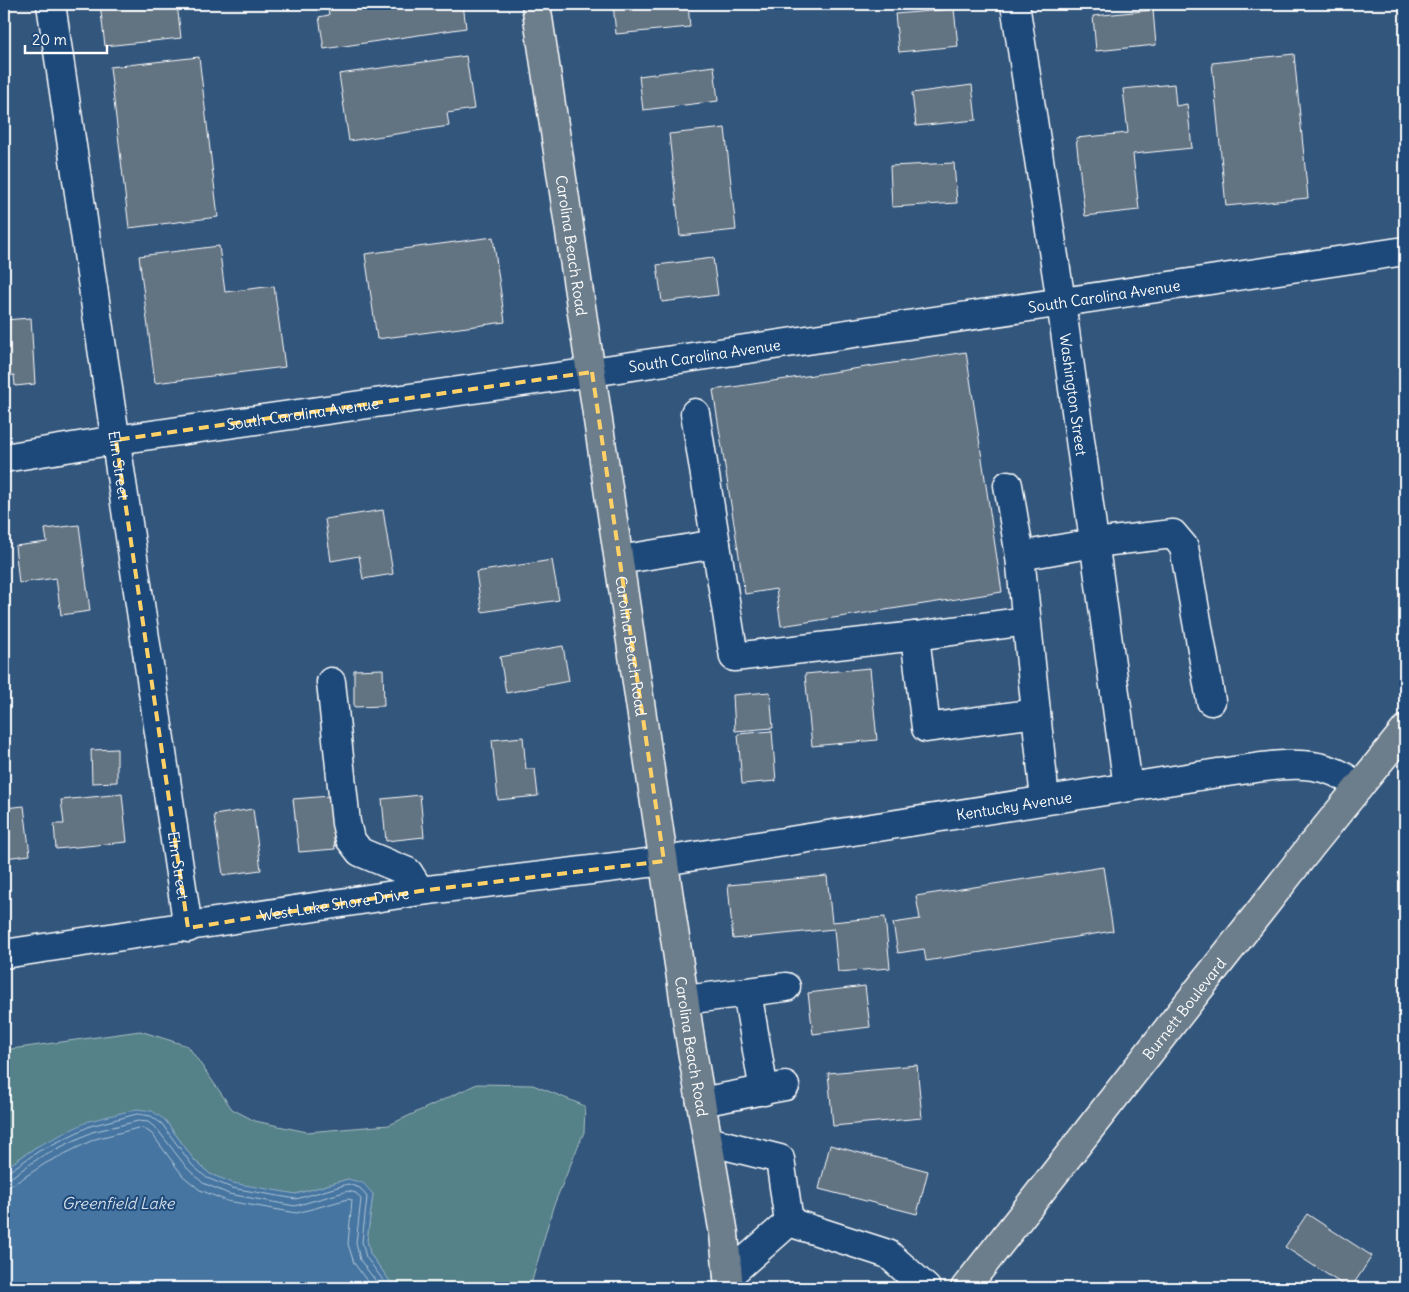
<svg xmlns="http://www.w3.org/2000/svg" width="1409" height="1292" font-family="Delius,sans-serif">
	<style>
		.green { fill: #548189; stroke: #aac0c4 }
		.water { fill: #4474a0; stroke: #8facc6 }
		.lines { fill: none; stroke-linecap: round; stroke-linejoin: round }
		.shore { stroke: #b4c7d9; stroke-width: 1 }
		.building { fill: #627382; stroke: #fff }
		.minor-casing { stroke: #fff; stroke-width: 31 }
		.major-casing { stroke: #fff; stroke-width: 31 }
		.highway-casing { stroke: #fff; stroke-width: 31 }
		.minor { stroke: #1f4a7a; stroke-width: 28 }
		.major { stroke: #6c7d8b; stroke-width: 28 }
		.highway { stroke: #6c7d8b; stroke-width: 28 }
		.marked { fill: none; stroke: #ffd166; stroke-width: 4; stroke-dasharray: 10 6; stroke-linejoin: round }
		.labels { text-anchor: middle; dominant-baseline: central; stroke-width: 4; stroke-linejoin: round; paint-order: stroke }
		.street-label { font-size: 15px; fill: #fff; stroke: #1f4a7a }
		.water-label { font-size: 16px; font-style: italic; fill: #d0dce7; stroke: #1f4a7a }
	</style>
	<rect width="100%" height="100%" fill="#33567c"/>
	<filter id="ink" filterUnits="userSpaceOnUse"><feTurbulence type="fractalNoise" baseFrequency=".02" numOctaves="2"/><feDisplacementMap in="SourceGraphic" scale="10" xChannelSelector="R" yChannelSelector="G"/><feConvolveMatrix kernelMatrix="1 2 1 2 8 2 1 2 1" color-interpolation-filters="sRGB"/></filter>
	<g filter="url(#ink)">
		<path class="green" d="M140 1031 188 1046 232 1109 255 1121 307 1132 389 1125 477 1084 533 1085 585 1106 584 1132 553 1207 530 1288H395L370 1254 367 1240 373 1194 348 1179 296 1194 233 1184 210 1174 195 1161 165 1120 36 1147 4 1169V1050Z"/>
		<path class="water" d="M137 1109 152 1111 165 1120 195 1161 210 1174 233 1183 296 1194 348 1179 363 1183 373 1194 367 1240 370 1254 395 1288H4V1169L36 1147 89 1121Z"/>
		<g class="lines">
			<path class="shore" d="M4 1173 8 1172 39 1151 90 1126 137 1114 151 1116 162 1124 192 1165 207 1178 232 1188 296 1199 348 1184 360 1188 367 1197 362 1242 366 1257 389 1288
				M4 1179 10 1178 42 1156 92 1132 138 1121 148 1122 157 1129 187 1168 203 1183 229 1194 295 1206 348 1191 356 1193 361 1199 356 1243 360 1260 381 1288
				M4 1186 14 1184 46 1163 95 1139 138 1128 145 1129 152 1134 183 1176 200 1190 227 1201 297 1213 348 1199 352 1200 348 1244 354 1263 372 1288"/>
		</g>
		<path class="building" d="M100 4H177L181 38 105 46Z
			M327 4H463L466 28 324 49 319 17 329 15Z
			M613 4H688L690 27 616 34Z
			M954 9 958 46 899 52 895 14Z
			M1153 10 1156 45 1096 51 1093 16Z
			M1294 54 1308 198 1226 206 1212 63Z
			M466 56 474 109 447 113 449 126 349 141 339 74Z
			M199 57 218 217 129 228 110 67Z
			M714 66 718 101 643 110 639 76Z
			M1174 84 1176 106 1187 104 1192 148 1133 154 1139 210 1085 216 1076 138 1128 133 1123 89Z
			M972 85 976 120 916 126 912 93Z
			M725 128 736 230 680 236 669 134Z
			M954 163 957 203 892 207 890 166Z
			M493 237 505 322 377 339 365 254Z
			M219 246 225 292 274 286 285 367 155 383 139 256Z
			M713 258 718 295 662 302 657 265Z
			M31 318 35 384 15 386 14 375 4 376V320Z
			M966 352 1002 592 781 626 776 589 745 594 713 390Z
			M383 510 393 574 363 579 359 556 331 561 325 519Z
			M79 525 90 611 61 615 56 578 19 583 15 546 47 542 45 529Z
			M552 560 559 600 482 612 476 572Z
			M563 646 569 681 506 693 500 657Z
			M870 668 877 740 812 746 805 674Z
			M383 669 384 706 354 707V670Z
			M770 692 773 728 735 731 733 695Z
			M772 731 776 781 742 784 738 734Z
			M523 737 526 769H535L538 796 498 800 492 740Z
			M117 749V782L92 783 91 750Z
			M122 794 127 842 56 849 54 824H64L61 800Z
			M420 795 424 837 386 841 382 799Z
			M330 796 335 849 299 852 293 799Z
			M24 806 30 855 4 858V808Z
			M253 809 261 870 223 875 214 815Z
			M1103 867 1113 931 926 961 924 949 898 953 893 923 920 919 916 896Z
			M827 876 832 922 885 917 890 968 838 972 834 929 733 939 728 885Z
			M865 986 870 1027 813 1034 808 993Z
			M917 1065 922 1118 833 1126 828 1073Z
			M830 1145 928 1171 917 1214 819 1189Z
			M1307 1214 1372 1256 1351 1288H1348L1285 1247Z"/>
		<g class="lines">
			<g class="minor-casing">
				<g id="minor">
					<path id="s1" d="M51 4 188 928"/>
					<path id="s2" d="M1015 4 1061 302 1128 787"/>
					<path d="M695 413 734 657 915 636 926 728 1036 713"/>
					<path id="s3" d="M4 458 116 440 592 372 1405 251"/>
					<path d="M1008 485 1020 556 1045 800"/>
					<path d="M1020 556 1094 543 1173 534 1184 547 1211 701"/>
					<path d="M619 560 716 544"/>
					<path d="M915 636 1026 621"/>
					<path d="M331 682 346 823 350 839 360 852 408 872 420 891"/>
					<path id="s4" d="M4 954 420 891 664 861 1218 773C1264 768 1323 751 1358 788"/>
					<path d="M747 992 764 1091"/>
					<path d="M685 1000 786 987"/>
					<path d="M701 1102 785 1086"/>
					<path d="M708 1141 780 1159 789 1222"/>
					<path d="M728 1276 789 1222 888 1254 926 1288"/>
				</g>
			</g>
			<g class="major-casing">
				<g id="major">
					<path id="s5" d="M965 1288 1311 846 1405 730"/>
				</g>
			</g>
			<g class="highway-casing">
				<g id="highway">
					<path id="s6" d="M536 4 691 1045 724 1234 729 1288"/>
				</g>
			</g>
			<use href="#minor" class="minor"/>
			<use href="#major" class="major"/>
			<use href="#highway" class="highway"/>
		</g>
	</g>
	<path class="marked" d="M592 372 664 861 420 891 188 928 116 440Z"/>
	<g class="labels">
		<g class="street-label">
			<text stroke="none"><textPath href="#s6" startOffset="244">Carolina Beach Road</textPath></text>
			<text stroke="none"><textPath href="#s3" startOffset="1112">South Carolina Avenue</textPath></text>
			<text stroke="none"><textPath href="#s3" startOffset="708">South Carolina Avenue</textPath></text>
			<text stroke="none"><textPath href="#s2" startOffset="395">Washington Street</textPath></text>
			<text stroke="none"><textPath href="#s3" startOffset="302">South Carolina Avenue</textPath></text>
			<text stroke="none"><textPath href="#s1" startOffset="466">Elm Street</textPath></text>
			<text stroke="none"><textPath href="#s6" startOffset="649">Carolina Beach Road</textPath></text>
			<text stroke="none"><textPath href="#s4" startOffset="1021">Kentucky Avenue</textPath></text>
			<text stroke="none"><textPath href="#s1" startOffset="871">Elm Street</textPath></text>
			<text stroke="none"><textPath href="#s4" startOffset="334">West Lake Shore Drive</textPath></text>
			<text stroke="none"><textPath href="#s5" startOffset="355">Burnett Boulevard</textPath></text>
			<text stroke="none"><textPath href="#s6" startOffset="1054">Carolina Beach Road</textPath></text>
		</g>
		<g class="water-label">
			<text x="118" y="1203">Greenfield Lake</text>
		</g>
	</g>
	<rect width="1409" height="1292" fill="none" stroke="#1f4a7a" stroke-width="20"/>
	<rect x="10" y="10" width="1389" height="1272" fill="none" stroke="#fff" stroke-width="2" filter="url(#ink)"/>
	<path d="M25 45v8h82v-8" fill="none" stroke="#ffffff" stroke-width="2.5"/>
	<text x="32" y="45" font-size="15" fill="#ffffff" stroke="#1f4a7a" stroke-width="4" paint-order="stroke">20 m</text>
</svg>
